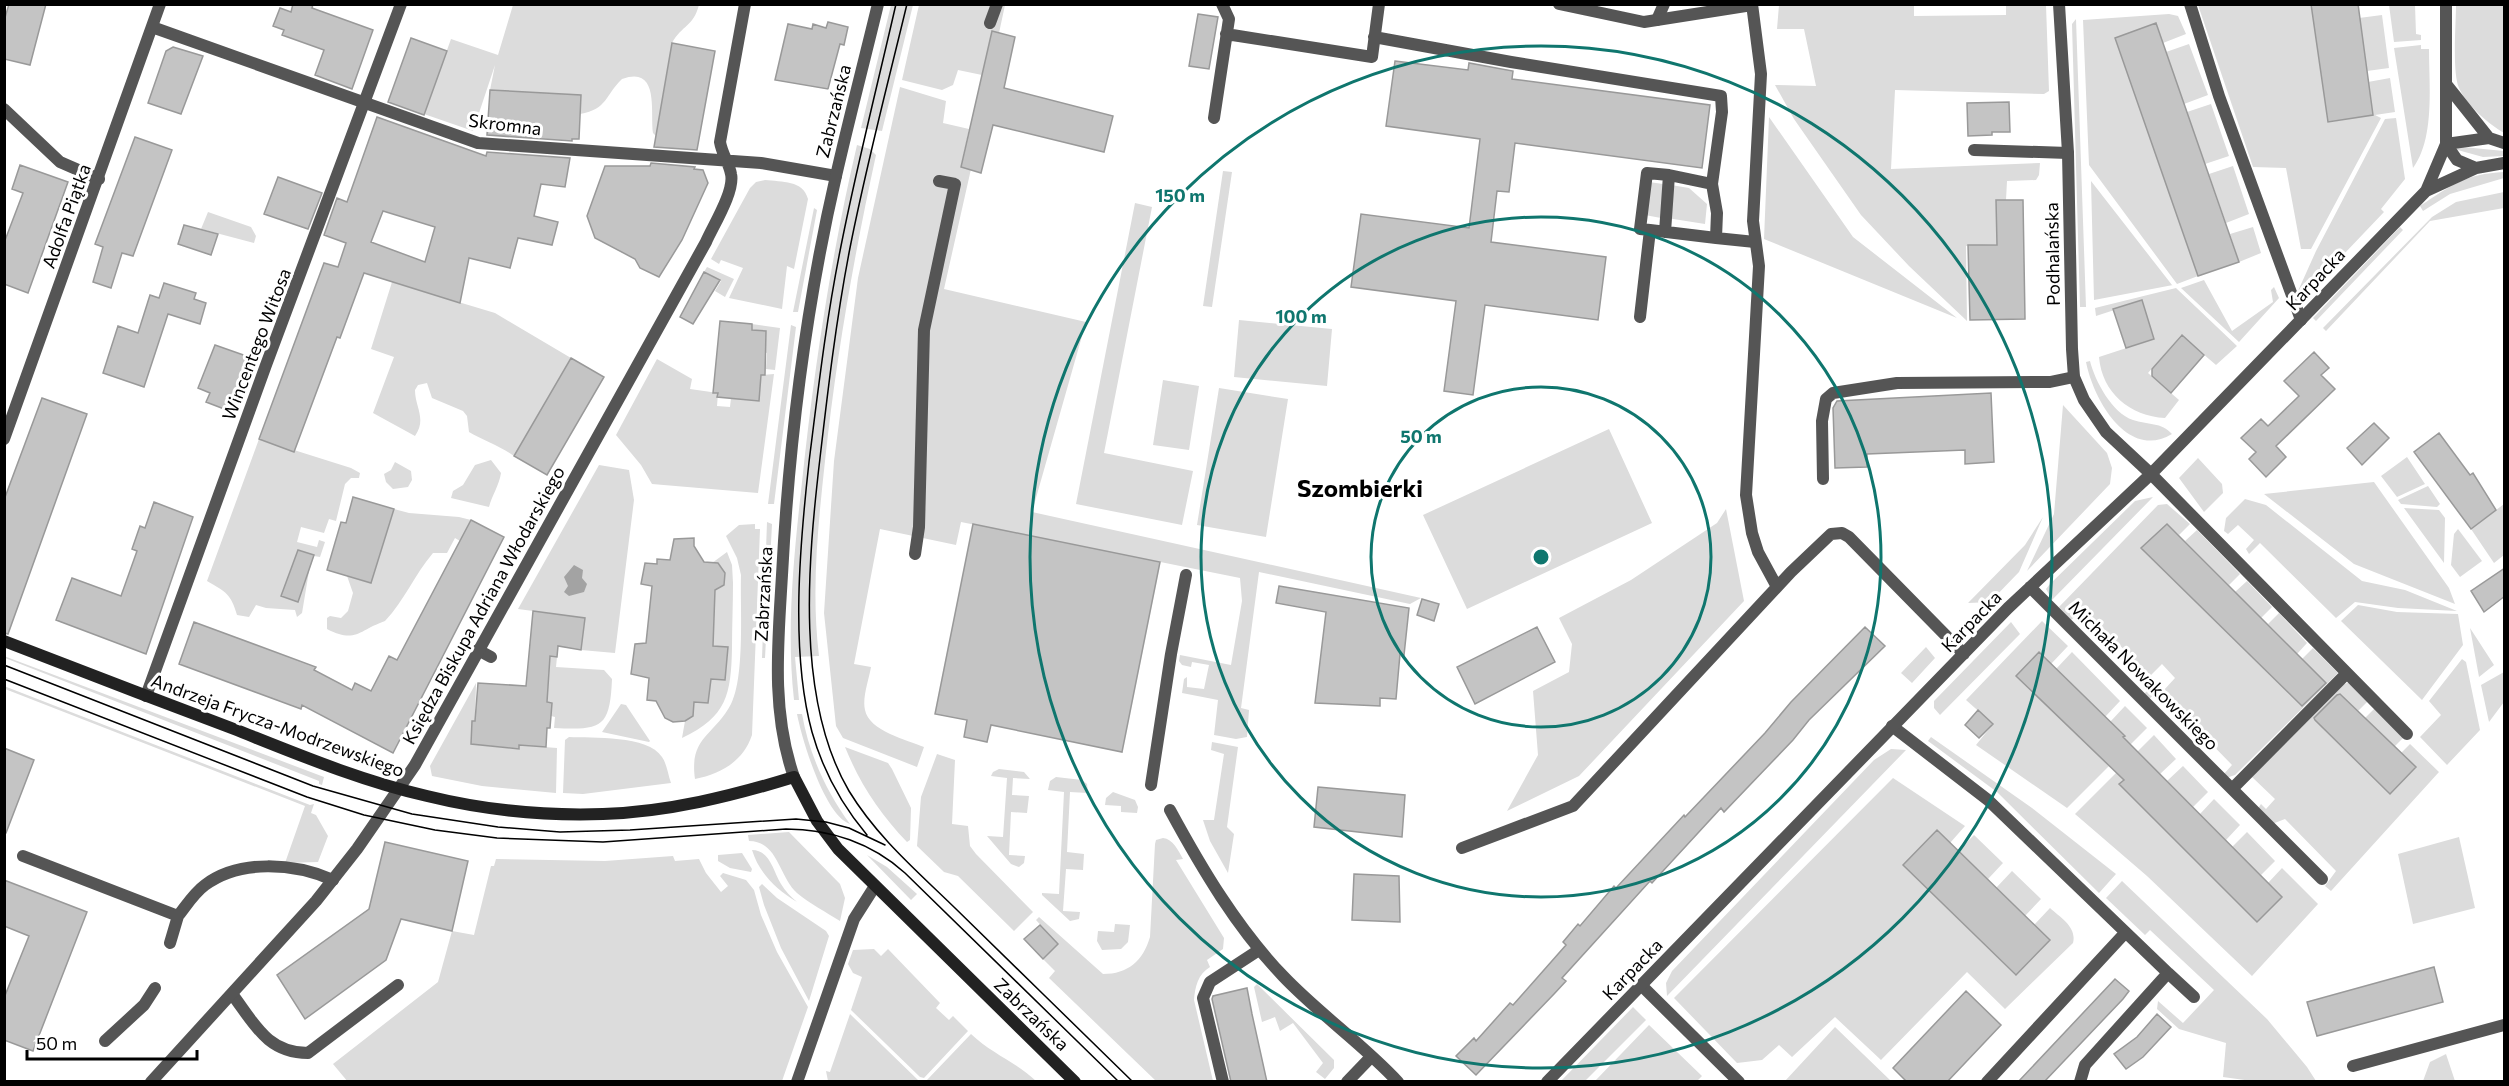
<svg xmlns="http://www.w3.org/2000/svg" width="2509" height="1086" font-family="Commissioner,sans-serif">
	<style>
		.green { fill: #dcdcdc }
		.water { fill: #a3a3a3 }
		.building { fill: #c4c4c4; stroke: #999; stroke-width: 1.5; fill-rule: evenodd }
		.lines { fill: none; stroke-linecap: round; stroke-linejoin: round }
		.service { stroke: #555; stroke-width: 12 }
		.minor { stroke: #555; stroke-width: 12 }
		.tertiary { stroke: #555; stroke-width: 12 }
		.secondary { stroke: #222; stroke-width: 12 }
		.tram { stroke: #000; stroke-width: 1.5 }
		.ring { fill: none; stroke: #0f766e; stroke-width: 3 }
		.labels { text-anchor: middle; dominant-baseline: central; stroke-width: 6; stroke-linejoin: round; paint-order: stroke }
		.street-label { font-size: 18px; fill: #000; stroke: #fff }
		.district-label { font-size: 24px; font-weight: bold; fill: #000; stroke: #fff }
		.centre { fill: #0f766e; stroke: #fff; stroke-width: 3 }
		.ring-label { font-size: 18px; text-anchor: middle; font-weight: bold; fill: #0f766e; stroke: #fff; stroke-width: 6; stroke-linejoin: round; paint-order: stroke }
	</style>
	<rect width="100%" height="100%" fill="#fff"/>
	<path class="green" d="M513 5H699C693 27 682 25 672 43L656 136 653 133C650 112 660 65 622 79 605 95 608 109 580 114L581 95 490 90 495 65 473 131 424 114 451 39 498 55Z
		M891 5H913L882 131 861 128Z
		M919 5H1005L999 33 992 32 982 75 958 70 953 85 942 90 902 80Z
		M1779 5H1914V16L2006 15V5H2046L2049 91 2044 94 1895 90 1891 169 2040 163 2039 175 2036 180 2007 181 2006 200H1997V244L1966 246 1967 321 1909 266 1861 215 1794 119 1775 85 1816 86 1804 29H1777Z
		M2198 5H2311L2329 122 2373 115 2368 82 2390 78 2395 112 2375 115 2381 118 2311 249H2301L2286 168 2253 167Z
		M2389 5H2415L2416 34 2421 35V40L2394 42Z
		M2456 5H2504V133C2489 124 2467 106 2459 88 2452 72 2456 24 2456 5Z
		M2169 14 2178 16 2186 34 2163 43 2156 23 2115 38 2198 276 2177 284 2089 165 2083 20Z
		M2382 15 2389 68 2367 71 2359 18Z
		M2076 19 2086 307H2080L2072 24Z
		M2189 44 2208 95 2184 104 2166 52Z
		M2421 45V49H2429C2429 85 2435 138 2413 168L2394 48Z
		M900 87 946 101 943 123 969 129 961 166 971 169 944 289 1086 322 1032 512 1421 598 1410 604 1259 572 1241 708 1249 710 1247 737 1236 739 1214 735 1218 700 1182 693 1184 679 1187 677V687L1204 689 1209 665 1192 662 1191 667 1182 665 1179 661 1180 655 1231 665 1242 601 1240 578 961 522 956 545 880 529 854 664 871 667C869 679 862 698 865 710 869 731 907 740 924 747L917 767 843 738 836 726 824 613 834 461 858 278Z
		M2211 104 2229 156 2205 164 2187 112Z
		M1769 117 1853 237 1957 318 1764 239Z
		M2396 118 2405 179 2381 209 2384 212 2304 296 2298 291 2316 251 2385 119Z
		M857 145 870 149 876 155C854 256 836 358 825 461 818 526 811 590 819 656L795 657 799 700H794C786 629 794 554 802 482 814 369 831 256 857 145Z
		M2463 147 2504 151V156L2483 157 2454 149Z
		M2233 166 2249 214 2226 223 2209 174Z
		M1223 171 1232 172 1212 307 1203 306Z
		M2504 172V178L2450 194 2423 211 2420 206C2452 185 2465 174 2504 172Z
		M765 180C782 182 803 180 808 199L794 269 787 266 782 309 729 298 743 268 721 260 719 264 711 259 750 188 756 182Z
		M2091 181 2172 285H2173L2094 300Z
		M1649 182 1663 184 1661 218 1645 215Z
		M1671 185 1689 188 1707 204 1705 224 1667 218Z
		M2504 192V208L2430 221 2326 331 2323 328 2432 217 2456 202Z
		M1135 203 1152 207 1104 453 1193 471 1182 525 1076 504Z
		M814 208 817 210 798 312H793Z
		M208 212 251 227 256 236 254 243 201 229Z
		M2253 227 2261 253 2239 262 2230 234Z
		M2400 227 2403 230 2316 321 2313 318Z
		M707 267 734 279 725 297 715 291 721 281 704 272Z
		M2204 280 2232 331 2273 302 2271 290 2274 287 2279 298 2239 342 2181 288Z
		M392 282 495 313 571 358 514 456C500 446 483 440 469 432L467 416 463 411 432 398 427 383 418 385 415 390C415 407 427 419 415 436L373 413 394 357 371 349Z
		M2176 288 2237 346 2216 365 2181 335 2148 373 2179 400 2165 418C2130 416 2102 393 2099 357L2154 339 2142 301 2096 316 2095 308Z
		M1239 320 1332 329 1327 386 1234 377Z
		M752 324 780 328 775 370 766 369 767 353 764 352 766 331 752 330Z
		M791 325 796 327 774 504H768Z
		M657 359 692 379 690 389 718 393 717 406 730 407 731 398 759 401 761 375 774 374 758 493 652 484 641 465 616 435Z
		M2090 361C2095 381 2112 413 2133 420 2147 425 2162 422 2172 434 2127 461 2093 398 2086 362Z
		M1163 380 1199 386 1189 450 1153 445Z
		M1219 388 1288 399 1266 537 1197 525Z
		M2063 405 2107 453 2112 468 2110 484 2027 571 2054 514Z
		M1609 429 1652 523 1467 609 1423 515Z
		M259 439 351 468 360 473 359 478H351L345 484 336 521 329 519 324 533 301 527 297 542 317 547 319 540 325 542 320 557 314 556 309 571 302 613 297 617 295 610 266 608 256 605 249 617 237 615C231 594 226 592 207 581Z
		M2407 457 2425 484 2397 497 2381 476Z
		M2198 458 2222 484 2223 493 2204 512 2179 478Z
		M491 460 501 473C499 486 492 495 489 507L451 498 453 491 463 485 475 465Z
		M395 462 411 471 412 480 408 487 393 489 386 482 384 474 391 470Z
		M599 465 629 470 634 500 615 653 581 650 585 618 518 609Z
		M2374 482 2449 588 2455 604 2354 564 2264 494Z
		M2428 486 2440 504 2437 507 2401 504 2398 500Z
		M2153 497 2052 600 2046 589 2050 584 2135 501Z
		M2245 499 2266 505 2362 581 2405 590 2457 611 2398 608 2355 602 2336 618 2260 543 2249 554 2246 549 2254 540 2238 525 2228 534 2224 531 2226 518Z
		M2167 504 2190 524 2179 535 2167 524 2142 549 2295 699 2319 676 2302 659 2313 648 2338 673 2235 775 2226 778 2223 775 2232 765 2159 690 2147 701 2142 696 2156 682 2164 690 2175 678 2162 664 2150 676 2084 609 2071 620 2059 607 2158 505Z
		M2504 504V555L2494 563 2471 529Z
		M2404 508 2439 510 2445 518 2444 563Z
		M394 509 409 513 459 517 471 520 460 541 455 538 447 553H433C414 575 405 600 385 621 359 630 356 644 327 629V618L330 616 341 618 348 611 353 593 347 576 371 583Z
		M1726 509 1744 601 1579 776 1507 811 1538 755 1533 691 1569 672 1572 644 1559 618 1631 580 1717 523Z
		M2043 517 2019 572 1990 602 1968 603 2025 545Z
		M767 522 772 524 765 658H762Z
		M755 524V529H760L752 735C743 762 720 774 695 779 689 737 714 736 731 704 745 676 740 608 741 575L737 558 726 536 739 525Z
		M2458 529 2482 561 2460 577 2451 565 2454 534Z
		M2197 530 2240 574 2229 585 2185 541Z
		M727 552 732 565 733 583C733 604 732 626 732 648 731 694 727 717 682 738L685 721 693 715 694 702H708L711 679H725L728 647 713 646 715 590 724 585 725 573 718 563H712Z
		M2247 581 2272 607 2261 618 2235 592Z
		M2358 605 2397 612 2458 614 2463 645 2422 700 2341 621Z
		M2279 613 2307 643 2297 654 2268 624Z
		M2042 621 2068 646 2051 664 2038 653 2017 676 2102 759 2124 736 2110 722 2125 706 2147 728 2067 808 1976 745 1993 724 1966 700Z
		M2011 622 2020 634 1940 715 1934 708V701Z
		M2470 628 2494 665 2479 677Z
		M1926 647 1935 658 1912 683 1901 673Z
		M2072 652 2120 701 2105 717 2056 669Z
		M4 656 324 777 322 785 319 784V781L5 658Z
		M550 656 557 657 556 667 604 670 612 679C610 729 601 730 554 728L555 717 551 716 547 703Z
		M2462 659 2466 662 2480 730 2447 765 2420 737 2441 715 2429 701Z
		M2504 672V702L2489 722 2481 685Z
		M2350 682 2368 701 2358 711 2340 694 2315 720 2390 793 2416 768 2401 753 2410 744 2439 772 2331 891 2325 886 2336 871 2285 819 2272 824 2257 810 2261 804 2266 809 2275 799 2252 777 2342 685Z
		M476 683 475 721H472L471 744 518 749 519 745 557 748 556 793 482 786 432 776 430 766Z
		M4 686 310 805 314 804 311 813 316 815 328 836 318 862 285 863 305 806 5 689Z
		M621 704 626 705 650 741 649 742 602 732Z
		M2375 708 2404 737 2394 747 2365 718Z
		M797 714H802C809 754 826 791 850 824 825 816 802 740 797 714Z
		M2154 735 2176 759 2160 774 2144 759 2119 785 2257 922 2282 897 2268 883 2282 868 2318 904 2252 976 2147 876 2075 814Z
		M569 737C592 738 648 735 662 757 667 764 668 775 671 783L583 794 563 793 565 740Z
		M1931 737 2032 808 2116 874 2099 893 1997 792 1928 741Z
		M1212 742 1238 747 1227 827 1234 834 1228 873 1210 841 1203 820H1214L1224 754 1211 750Z
		M845 747 888 763 892 769 911 808 910 840 907 842C880 814 860 784 845 747Z
		M1891 749 1906 750 1667 996 1666 983 1672 971 1874 760Z
		M937 754 955 760 952 824 968 826 970 846 976 854 1033 912 1014 931 958 876 944 872 917 846 921 797Z
		M2183 766 2208 792 2193 807 2167 781Z
		M999 769 1024 772 1030 779 1013 778 1012 795 1029 796 1027 813 1011 812 1009 855 1025 856 1024 863 1019 867 1011 864 987 836 1003 837 1007 778 991 776 993 772Z
		M1056 777 1082 780 1087 784 1088 793 1070 792 1067 852 1084 854 1083 870 1066 869 1063 911 1080 912 1079 919 1070 921 1042 895V893L1059 894 1064 792 1048 790 1050 781Z
		M1893 778 1965 826 1950 843 1937 830 1903 865 2015 975 2049 940 2034 925 2050 908C2061 918 2077 927 2073 943L2005 1009 1967 972 1881 1060 1835 1017 1792 1057 1779 1045 1762 1060 1737 1063 1674 998Z
		M1113 792 1135 800 1138 807 1137 813 1121 812V806L1105 805 1106 798Z
		M2214 799 2240 825 2226 840 2200 814Z
		M789 832 840 884 845 898 840 921C826 912 810 904 797 893 779 877 778 841 749 841L748 835Z
		M2247 832 2275 861 2261 875 2232 847Z
		M1974 835 2003 863 1988 879 1958 851Z
		M2459 837 2475 908 2413 924 2398 854Z
		M1163 838C1173 839 1178 850 1183 859L1176 860 1224 938 1223 949 1207 960 1210 967C1198 974 1195 987 1194 1000L1213 1081H1156L1049 978 1055 971 1043 959 1058 944 1036 920 1039 917 1103 974C1128 974 1143 961 1150 937L1155 844 1156 840Z
		M752 850C770 850 773 871 781 884 785 891 791 897 797 902 776 889 759 873 752 850Z
		M742 853 752 869 751 872 730 868 718 861V855Z
		M867 855 887 867 917 894 911 900Z
		M673 856 675 861 699 859 706 873 721 892 728 886 720 876 723 873 746 880 754 890 761 915 777 952 808 1007 782 1081 348 1082 333 1064 438 982 452 931 474 935 491 866H494L496 859 605 861Z
		M2012 871 2041 899 2025 916 1996 888Z
		M2122 881 2267 1019 2307 1067 2316 1081 2259 1082 2223 1077 2226 1043 2179 1029 2157 1009 2158 1001 2183 1023 2214 990 2150 930 2145 935 2106 898Z
		M762 884 777 898 826 931 829 936 809 1001 781 948 764 905 759 887Z
		M1115 924 1130 925 1128 942 1121 949 1102 950 1097 941 1098 931 1114 932Z
		M874 949 881 956 888 949 940 1003 936 1008 949 1020 953 1016 968 1031 924 1078 920 1077 851 1010 862 977 853 973 848 964 853 950Z
		M1257 984 1334 1060V1068L1325 1079 1316 1072 1323 1063 1293 1023 1280 1031 1275 1017 1262 1022 1254 987Z
		M1633 1007 1646 1020 1585 1081H1561Z
		M850 1014 918 1080V1081H828L826 1071 830 1072Z
		M1649 1025 1702 1076 1697 1081H1595Z
		M1835 1027 1891 1081H1785Z
		M971 1034C992 1054 1016 1062 1036 1081L997 1080 926 1081Z
		M2446 1054 2455 1081H2423L2430 1062Z"/>
	<path class="water" d="M574 565 583 570 582 578 587 584 584 592 569 596 564 592 568 586 564 577Z"/>
	<path class="building" d="M9 4H46L30 65 4 59V21Z
		M293 4H313L312 8 373 30 352 89 315 75 324 50 282 35 284 30 273 26 280 8 291 12Z
		M2311 4H2358L2373 115 2328 122Z
		M1198 14 1218 17 1209 69 1189 66Z
		M828 22 848 27 844 45 840 44 828 89 775 80 788 24 812 29 813 24 826 28Z
		M2156 23 2239 262 2198 276 2115 38Z
		M992 31 1015 37 1004 88 1113 116 1104 152 993 125 981 173 961 167Z
		M411 38 447 51 424 115 388 102Z
		M672 43 715 51 697 150 654 147Z
		M173 47 203 56 181 114 148 103 166 51Z
		M1395 61 1468 70 1469 63 1513 71 1512 79 1710 105 1702 168 1515 143 1509 192 1497 191 1491 242 1606 257 1598 320 1485 305 1473 395 1444 391 1456 301 1351 287 1361 214 1469 228 1480 139 1386 126Z
		M490 90 581 95 579 139H572V141L487 135Z
		M2009 102 2010 132H1992V135L1968 136 1967 103Z
		M377 117 486 156 487 152 570 158 565 187 541 184 534 216 558 222 552 245 518 238 510 268 469 258 460 303 364 273 340 338 337 337 294 452 259 439 324 263 338 267 346 243 324 235 337 198 347 202ZM383 211 435 227 425 262 371 242Z
		M135 137 172 150 133 256 122 253 111 288 93 282 103 247 95 244Z
		M651 163 695 167 694 169 703 170 708 183 682 240 659 277 640 268 635 259 595 238 587 216 605 166H650Z
		M20 165 68 182 28 293 4 284V243L23 193 12 189Z
		M278 177 322 193 308 229 264 214Z
		M1996 200H2023L2025 319 1970 320 1968 245H1997Z
		M184 225 218 234 211 255 178 244Z
		M704 272 720 280 693 324 680 317Z
		M164 283 196 293 194 299 206 303 200 324 168 314 144 387 103 373 118 326 138 333 150 295 159 298Z
		M2142 300 2154 339 2126 348 2113 309Z
		M720 321 752 324V330L766 331 765 375H761L759 401 717 397 718 393H713Z
		M2182 335 2204 355 2171 393 2152 376V369Z
		M215 345 252 358 232 412 206 402 210 393 198 388Z
		M2314 352 2329 368 2321 375 2335 389 2276 446 2286 457 2266 477 2249 459 2256 452 2241 438 2261 419 2268 426 2299 396 2284 381Z
		M571 358 604 377 547 475 514 456Z
		M1991 393 1994 462 1965 464V450L1867 454V467L1835 468 1833 408 1837 401Z
		M42 398 87 414 8 634 4 633V500Z
		M2374 423 2389 438 2362 465 2347 448Z
		M2439 433 2470 475 2473 473 2496 510 2471 529 2414 452Z
		M353 497 394 509 371 583 327 570 341 522 346 523Z
		M154 502 193 517 146 654 56 620 72 578 121 596 137 551 132 549 140 526 145 528Z
		M471 520 504 537 393 753 302 705 301 709 179 664 194 622 316 667 314 670 352 690 355 683 371 691 389 656 397 660Z
		M973 524 1160 562 1122 752 991 725 987 742 964 737 967 720 935 714Z
		M2167 524 2326 683 2302 706 2141 548Z
		M694 538V546L704 562 718 563 725 573 724 585 715 590 713 646 728 647 725 680 711 679 708 703 694 702 693 716 685 721 673 722 665 718 656 701 647 700 649 678 631 674 635 644 646 643 652 586 641 584 645 563 657 564V559L670 560 674 539Z
		M298 550 314 555 298 602 281 596Z
		M2505 568V596L2484 612 2471 591Z
		M1279 586 1409 608 1404 655 1400 654 1396 699 1380 698V706L1315 703 1326 612 1276 603Z
		M1422 599 1439 604 1434 621 1417 615Z
		M533 611 585 618 581 650 558 646 557 657 550 656 547 702 552 703 550 728H547L546 747 519 745V749L471 744 472 721H475L478 683 526 686Z
		M1537 627 1555 662 1475 704 1457 667Z
		M1865 627 1885 646 1809 720 1793 740 1724 812 1721 808 1652 883 1650 881 1562 978 1566 981 1554 994 1476 1075 1456 1056 1474 1038 1476 1041 1510 1003 1513 1005 1566 945 1563 942 1578 924 1580 926 1614 886 1616 888 1684 815 1685 817 1765 733 1791 702Z
		M2039 652 2125 736 2123 737 2282 897 2257 922 2119 784 2124 780 2016 676Z
		M2340 694 2416 767 2390 794 2315 720 2314 718 2337 695Z
		M1978 710 1993 724 1979 738 1965 725Z
		M4 748 34 760 6 833H4Z
		M1318 787 1405 795 1402 837 1314 827Z
		M1937 830 2050 940 2016 975 1903 865Z
		M385 842 468 861 452 931 401 919 386 960 305 1019 277 975 369 909Z
		M1354 874 1399 876 1400 922 1352 920Z
		M4 880 87 912 33 1051 4 1040V998L29 936 4 926Z
		M1040 925 1058 944 1043 959 1024 939Z
		M2434 967 2443 1002 2317 1036 2307 1002Z
		M2115 979 2129 991 2123 999 2044 1082H2018Z
		M1247 988 1252 1014 1267 1082H1231L1212 999 1213 996Z
		M1966 991 2001 1025 1947 1082H1907L1893 1068Z
		M2157 1014 2171 1027 2143 1057 2126 1069 2114 1054 2137 1037Z"/>
	<g class="lines">
		<path class="service" d="M2190 4 2219 96 2301 320
			M1657 20 1664 4
			M1226 34 1372 57 1379 4
			M1374 37 1511 62 1721 96 1722 112 1712 184
			M4 109 60 162 99 179
			M1214 118 1229 19 1222 4
			M1974 150 2068 153
			M1650 230 1640 229 1647 173 1669 175
			M1665 232 1669 175 1712 184 1717 213 1716 238 1755 242
			M1640 317 1650 230 1716 238
			M1823 479 1822 421 1826 399 1833 393 1897 383 2050 382 2074 377
			M915 554 919 527 924 330 955 184 939 181
			M478 650 491 657
			M1892 726 1988 800 2168 973 2085 1065 2080 1082
			M1151 785 1171 654 1186 575
			M23 856 178 916C186 906 194 893 205 885 240 859 294 863 333 880
			M170 943 178 916
			M2168 973 2194 997
			M1641 985 1739 1082
			M232 994C254 1023 267 1053 308 1053L398 985
			M105 1041 144 1005 155 988
			M2353 1066 2504 1025
			M1223 1082 1203 998 1210 982 1259 950
			M1347 1082 1371 1057
			M1987 1082 2125 933"/>
		<path class="minor" d="M1559 4 1644 22 1752 5
			M1752 4 1761 74 1753 221 1759 266 1746 495 1752 533 1758 552 1777 587
			M2059 4 2068 153 2072 349 2074 377 2084 400 2106 432 2151 474 2407 734
			M990 23 997 4
			M152 27 478 143 761 163 836 176
			M2446 84 2489 138 2504 143
			M2476 168 2457 160 2446 144 2489 138
			M2426 191 2446 144V4
			M4 439 160 4
			M2030 587 2322 879
			M146 696 266 365 401 4
			M2232 789 2347 673
			M1170 810C1202 869 1237 928 1283 976 1319 1014 1363 1044 1398 1082
			M1462 848 1573 806 1791 572 1831 534 1842 533 1849 537 1964 654
			M151 1082 316 901 357 849 415 765 706 242C713 226 735 191 731 174 729 163 722 154 720 142L745 4
			M797 1082 854 919 875 886
			M1547 1082 2008 608 2151 474 2426 191 2476 168 2504 163"/>
		<path class="tertiary" d="M794 777C771 712 778 643 782 575 789 442 806 306 836 176 849 119 864 62 878 4"/>
		<path class="secondary" d="M4 641C81 671 157 700 234 729 297 754 361 781 427 796 484 810 544 816 603 814 668 812 732 796 794 777L817 821 838 849 1075 1082"/>
		<path class="tram" d="M907 4C887 87 865 170 849 253 836 321 828 389 820 458 808 560 795 699 849 791 877 837 917 871 955 908 1014 966 1074 1024 1133 1082
			M4 665 313 786 412 814 498 827 560 832 630 830 796 819 826 822 849 828 885 845
			M4 679 307 797 364 815 435 830 497 838 603 842 786 829C830 829 872 843 905 873L1119 1082
			M867 835C841 804 823 771 812 732 790 652 800 543 809 462 818 391 826 321 840 251 856 169 877 87 896 4"/>
	</g>
	<g class="ring">
		<circle cx="1541" cy="557" r="170"/>
		<circle cx="1541" cy="557" r="340"/>
		<circle cx="1541" cy="557" r="511"/>
	</g>
	<g class="labels">
		<g class="street-label">
			<text transform="translate(833 111) rotate(-76)">Zabrzańska</text>
			<text transform="translate(505 124) rotate(7)">Skromna</text>
			<text transform="translate(66 216) rotate(-70)">Adolfa Piątka</text>
			<text transform="translate(2052 254) rotate(-91)">Podhalańska</text>
			<text transform="translate(2315 279) rotate(-47)">Karpacka</text>
			<text transform="translate(256 344) rotate(-69)">Wincentego Witosa</text>
			<text transform="translate(763 594) rotate(-87)">Zabrzańska</text>
			<text transform="translate(483 605) rotate(-61)">Księdza Biskupa Adriana Włodarskiego</text>
			<text transform="translate(1971 621) rotate(-46)">Karpacka</text>
			<text transform="translate(2144 675) rotate(45)">Michała Nowakowskiego</text>
			<text transform="translate(278 725) rotate(20)">Andrzeja Frycza-Modrzewskiego</text>
			<text transform="translate(1632 969) rotate(-46)">Karpacka</text>
			<text transform="translate(1032 1014) rotate(44)">Zabrzańska</text>
		</g>
		<g class="district-label">
			<text x="1360" y="487">Szombierki</text>
		</g>
	</g>
	<circle cx="1541" cy="557" r="9" class="centre"/>
	<g class="ring-label">
		<text x="1180" y="202">150 m</text>
		<text x="1301" y="323">100 m</text>
		<text x="1421" y="443">50 m</text>
	</g>
	<rect width="2509" height="1086" fill="none" stroke="#000000" stroke-width="12"/>
	<path d="M27 1050v9h170v-9" fill="none" stroke="#000000" stroke-width="3"/>
	<text x="36" y="1050" font-size="18" fill="#000000" stroke="#ffffff" stroke-width="4.5" paint-order="stroke">50 m</text>
</svg>
